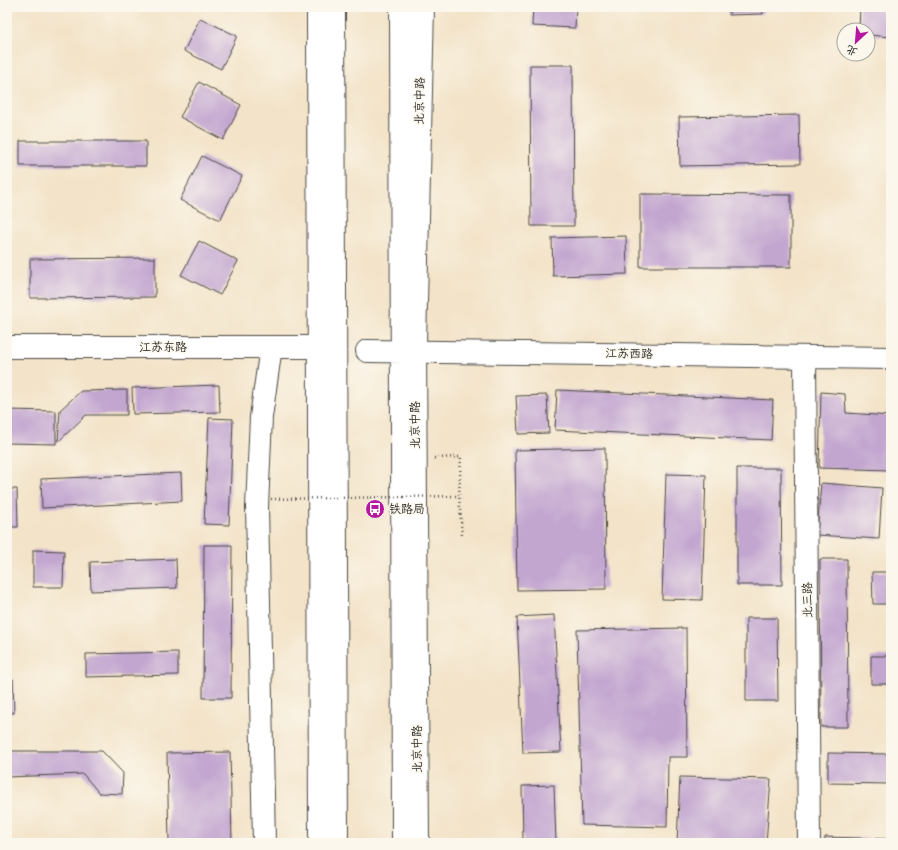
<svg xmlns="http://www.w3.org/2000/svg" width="898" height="850" font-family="Kalam,'LXGW WenKai TC',sans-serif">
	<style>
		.building { fill: #c2a6d0 }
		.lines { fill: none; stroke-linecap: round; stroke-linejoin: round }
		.minor-casing { stroke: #494743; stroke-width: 24 }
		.major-casing { stroke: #494743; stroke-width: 24 }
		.path { stroke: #494743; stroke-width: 2.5; stroke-dasharray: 1 3; stroke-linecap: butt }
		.minor { stroke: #fff; stroke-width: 22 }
		.major { stroke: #fff; stroke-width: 22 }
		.path-bridge { stroke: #494743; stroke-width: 2.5; stroke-dasharray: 1 3; stroke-linecap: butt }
		.labels { text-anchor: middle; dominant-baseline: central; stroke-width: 3; stroke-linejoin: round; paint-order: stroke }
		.street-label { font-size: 12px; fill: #2b2b2b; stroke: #fbf7ec }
		.poi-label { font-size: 12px; fill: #2b2b2b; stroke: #fbf7ec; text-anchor: start }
	</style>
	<rect width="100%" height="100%" fill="#fbf7ec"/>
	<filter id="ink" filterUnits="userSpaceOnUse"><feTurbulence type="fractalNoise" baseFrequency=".025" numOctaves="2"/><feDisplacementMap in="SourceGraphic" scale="8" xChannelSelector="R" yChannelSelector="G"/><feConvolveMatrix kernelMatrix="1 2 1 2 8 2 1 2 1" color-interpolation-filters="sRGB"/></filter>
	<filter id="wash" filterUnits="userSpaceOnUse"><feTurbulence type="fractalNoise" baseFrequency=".012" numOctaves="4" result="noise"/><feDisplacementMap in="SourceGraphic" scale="16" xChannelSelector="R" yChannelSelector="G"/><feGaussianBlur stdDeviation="0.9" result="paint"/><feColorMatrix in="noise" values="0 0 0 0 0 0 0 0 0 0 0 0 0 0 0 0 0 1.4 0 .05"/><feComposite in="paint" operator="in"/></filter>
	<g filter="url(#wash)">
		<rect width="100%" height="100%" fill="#f3e3c8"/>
		<g id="blocks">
			<path class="building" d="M533 7H576L575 28 532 26Z
				M729 7H763V14L729 15Z
				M860 7H891V37L868 35V30H859Z
				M200 18 237 36 221 69 184 51Z
				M530 65H573L574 226H531Z
				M199 82 241 105 223 140 180 117Z
				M799 115 800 164 680 166 679 117Z
				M20 141H146V166H20Z
				M202 156 242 176 220 220 180 200Z
				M640 194 791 195V267H640Z
				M626 236 627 274 553 276 552 238Z
				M199 241 238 261 220 295 181 275Z
				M155 258V297L30 298V259Z
				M219 385 220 412 133 414 132 388Z
				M127 390V415H86L58 442 60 410 81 391Z
				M557 390 773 400 771 440 555 430Z
				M821 392 845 394 846 413 891 416V470L819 468Z
				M547 395 549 433 518 434 516 396Z
				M7 410 56 411V444L7 443Z
				M209 418 233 419 229 525 204 524Z
				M605 448 606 589 517 590 515 450Z
				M737 468H781L782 585H737Z
				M181 473 182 501 42 508 41 479Z
				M666 474 706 475 702 600 662 599Z
				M821 483 882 488 879 539 817 535Z
				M7 489H17L18 527H7Z
				M204 545H232L231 698H203Z
				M33 550 64 551 63 587H33Z
				M176 559 177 588 91 591 90 562Z
				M820 559H847L848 727H821Z
				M872 572H891V604H873Z
				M554 615 561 752 523 753 517 617Z
				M746 618H777L778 701H746Z
				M686 628 687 757H668L667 827 582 825 577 630Z
				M178 652V675L86 677V654Z
				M871 656H891V684H871Z
				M7 679H13L14 713H7Z
				M7 751H102L123 773 122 794 99 793 83 774 7 777Z
				M230 752 232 843H169L167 753Z
				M828 753 891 754V784L828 783Z
				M680 777 771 779 766 843H677Z
				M554 785 556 843H523L522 786Z
				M825 837 891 839V843H825Z"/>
		</g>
	</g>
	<g filter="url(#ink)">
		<use href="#blocks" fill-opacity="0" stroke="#494743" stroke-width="1"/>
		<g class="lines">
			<g class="minor-casing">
				<path id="minor" d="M334 7 337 843
					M401 7 403 843
					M7 347H318
					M367 351 891 358
					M805 357 809 843
					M264 843 257 507 261 417 271 347"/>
			</g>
			<g class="major-casing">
				<path id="major" d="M318 7 320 843
					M418 843 415 344 423 7"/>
			</g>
			<path class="path" d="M434 458 461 457 459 496 462 536"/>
			<use href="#minor" class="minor"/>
			<use href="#major" class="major"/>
			<path class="path-bridge" d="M271 499 459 496"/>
		</g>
	</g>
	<defs>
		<g id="bus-disc" transform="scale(1)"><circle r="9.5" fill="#b5179e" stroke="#fbf7ec"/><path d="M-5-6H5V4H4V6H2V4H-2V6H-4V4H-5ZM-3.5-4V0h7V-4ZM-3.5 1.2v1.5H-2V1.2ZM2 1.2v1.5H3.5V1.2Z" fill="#fff"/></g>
	</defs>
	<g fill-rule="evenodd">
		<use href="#bus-disc" x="375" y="509"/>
	</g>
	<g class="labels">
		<g class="street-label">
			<text transform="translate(420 101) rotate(-89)">北京中路</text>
			<text x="163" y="347">江苏东路</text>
			<text transform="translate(629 354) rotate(1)">江苏西路</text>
			<text transform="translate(415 425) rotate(-90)">北京中路</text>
			<text transform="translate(808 600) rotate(-91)">北三路</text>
			<text transform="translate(417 749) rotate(-90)">北京中路</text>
		</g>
		<g class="poi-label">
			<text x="389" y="509">铁路局</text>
		</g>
	</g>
	<rect width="898" height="850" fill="none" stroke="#fbf7ec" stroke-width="24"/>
	<g transform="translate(856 42) rotate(206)"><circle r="19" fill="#fbf7ec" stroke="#a8a59f"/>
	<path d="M0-3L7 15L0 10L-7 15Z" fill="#b5179e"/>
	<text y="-6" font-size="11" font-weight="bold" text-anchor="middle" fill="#2b2b2b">北</text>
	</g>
</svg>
